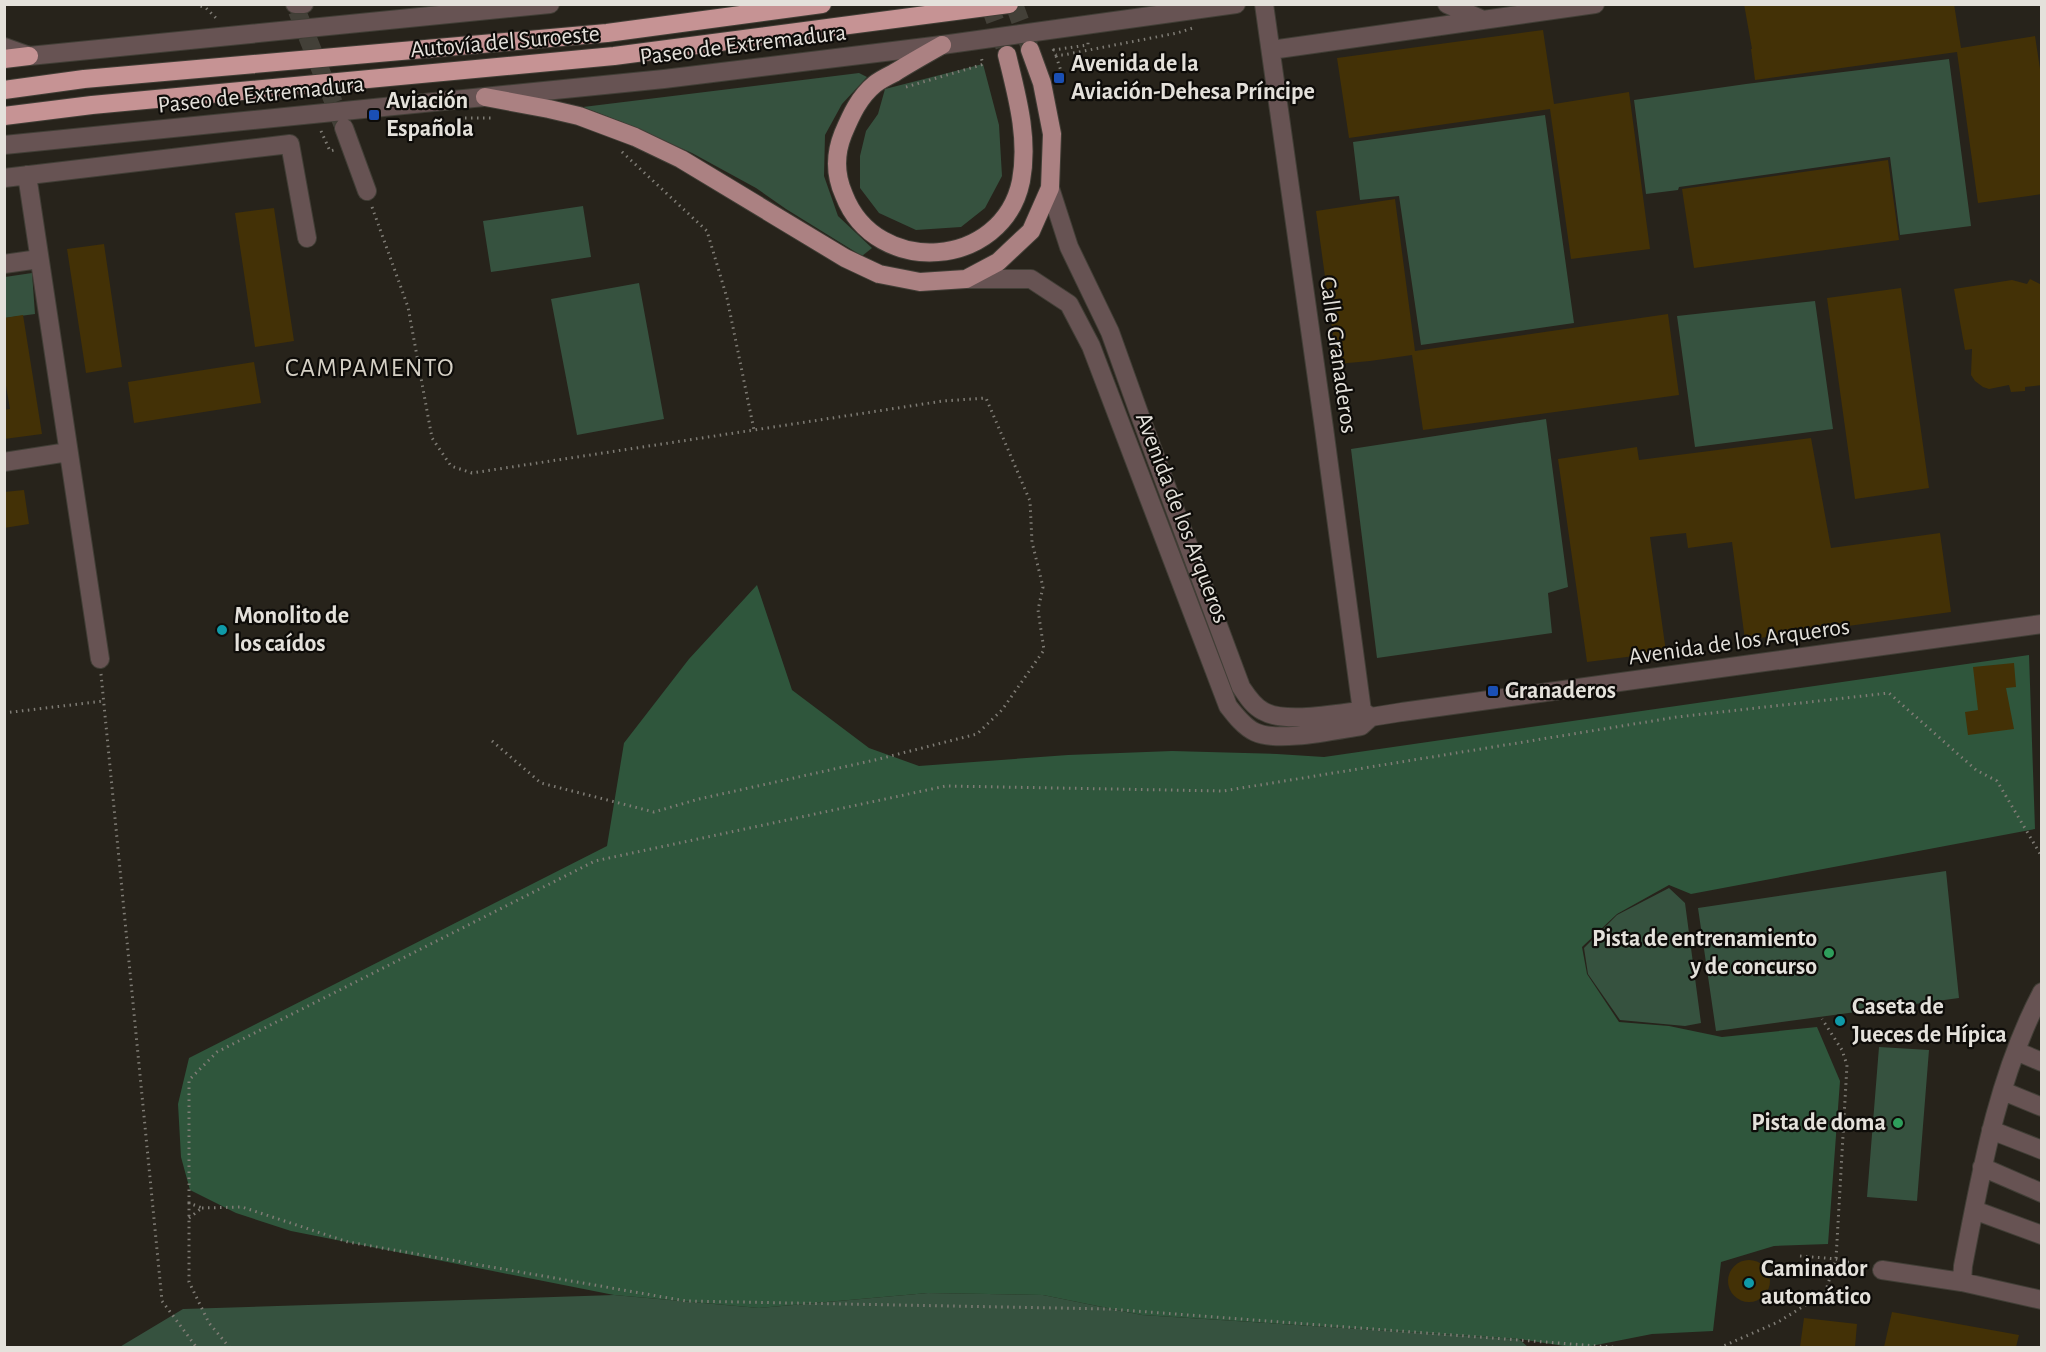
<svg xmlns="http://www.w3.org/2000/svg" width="2046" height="1352" font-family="'Alegreya Sans',sans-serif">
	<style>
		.green { fill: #36523f }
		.forest { fill: #2f563c }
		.building { fill: #433106 }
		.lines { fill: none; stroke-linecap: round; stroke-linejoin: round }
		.minor-tunnel { stroke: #434038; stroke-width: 18; stroke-dasharray: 18 9; stroke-linecap: butt }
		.major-tunnel { stroke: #434038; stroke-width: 18; stroke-dasharray: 18 9; stroke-linecap: butt }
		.minor-casing { stroke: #413e36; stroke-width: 20 }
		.major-casing { stroke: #413e36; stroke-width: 20 }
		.highway-casing { stroke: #413e36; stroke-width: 20 }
		.path { stroke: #7f7c75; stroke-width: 3; stroke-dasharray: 1.5 4.5; stroke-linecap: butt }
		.minor { stroke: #675353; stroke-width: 18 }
		.major { stroke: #ab8182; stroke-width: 18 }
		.highway { stroke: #c69394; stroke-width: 18 }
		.transit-dot { fill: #1a4fb4; stroke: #0e0c09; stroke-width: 2 }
		.culture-dot { fill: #0f9aa8; stroke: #0e0c09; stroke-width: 2 }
		.leisure-dot { fill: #2e9e5b; stroke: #0e0c09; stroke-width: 2 }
		.labels { text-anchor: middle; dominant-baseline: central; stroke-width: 4.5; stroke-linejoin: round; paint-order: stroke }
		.street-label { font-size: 24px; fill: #e4e1db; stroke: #0e0c09 }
		.poi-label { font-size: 24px; font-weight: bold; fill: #e4e1db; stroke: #0e0c09; text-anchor: start }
		.neighbourhood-label { font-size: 26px; letter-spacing: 1.5px; fill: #d5d0c5; stroke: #0e0c09 }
	</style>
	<rect width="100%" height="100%" fill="#27231b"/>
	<path class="green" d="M1949 59 1971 226 1900 235 1890 157 1679 187 1678 190 1646 194 1634 100 1746 84Z
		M983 64 999 125 1002 176 985 208 961 227 916 230 879 213 860 188V156L866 131 878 114 885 89Z
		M859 73 867 77 842 104 825 135 824 176 838 216 872 248 862 256 786 209 756 188 692 153 622 122 583 107Z
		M1545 115 1574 323 1421 345 1399 196 1360 200 1353 142Z
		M583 206 591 257 491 272 483 221Z
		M32 273 35 314 5 318V277Z
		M639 283 664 419 577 435 551 299Z
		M1815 301 1833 429 1695 447 1677 316Z
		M1546 419 1568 587 1548 593 1552 633 1377 658 1351 449Z
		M1946 871 1959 998 1716 1031 1698 908Z
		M1669 888 1685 903 1701 1023 1685 1026 1620 1020 1588 974 1584 948 1617 915Z
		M1879 1047 1929 1050 1917 1201 1867 1197Z
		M928 1293 1043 1295 1142 1315 1519 1339 1528 1347 118 1348 183 1309 614 1295 759 1308Z"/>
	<path class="forest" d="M757 585 792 690 869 748 919 766 1068 755 1172 751 1277 754 1324 757 2029 655 2035 829 1691 894 1669 885 1617 914 1582 947 1587 974 1619 1022 1669 1026 1722 1037 1817 1027 1840 1081 1828 1244 1774 1246 1721 1262 1713 1331 1652 1334 1586 1347 1577 1348 1519 1339 1142 1315 1043 1295 928 1293 759 1308 614 1295 291 1231 236 1213 190 1190 181 1157 178 1104 189 1058 607 846 624 743 689 659Z"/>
	<path class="building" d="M1744 4H1954L1961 48 2035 36 2042 82V194L1978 203 1957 52 1755 80 1751 49H1752Z
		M1543 30 1554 104 1629 92 1650 249 1571 259 1550 109 1349 138 1337 58Z
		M1888 160 1899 240 1694 268 1682 189Z
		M1395 199 1415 351 1668 314 1679 395 1423 430 1412 355 1370 361 1337 364 1316 211Z
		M274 208 294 341 255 347 235 213Z
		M104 244 122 367 86 373 67 249Z
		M2030 279 2042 285V385L2025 387V391L2011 392 2009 385 1989 389 1983 387 1975 381 1971 375 1972 349 1965 350 1954 289 2012 280 2027 284Z
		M1901 288 1929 488 1855 499 1827 298Z
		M23 315 42 434 4 439V410L10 409 4 374V318Z
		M254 362 261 403 134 423 128 382Z
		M1811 438 1831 548 1940 533 1951 612 1745 640 1732 542 1688 548 1686 533 1650 537 1666 652 1587 662 1558 459 1637 447 1639 460Z
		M24 490 29 524 4 528V492Z
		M2014 663 2016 687 2006 688 2014 729 1968 735 1965 712 1978 710 1973 667Z
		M1728 1281a21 21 0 1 1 42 0a21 21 0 1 1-42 0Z
		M1892 1312 2019 1335 2016 1347H1884Z
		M1804 1318 1857 1324 1855 1347H1800Z"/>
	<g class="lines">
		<path class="minor-tunnel" d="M297 11 343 126"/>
		<path class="major-tunnel" d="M989 4 1006 51
			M1014 4 1030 48"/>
		<g class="minor-casing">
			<path id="minor" d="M295 4H304
				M1264 4 1324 428 1362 711
				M1447 4 1483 20
				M4 47 29 56 550 4
				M1271 50 1595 4
				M344 128 367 191
				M4 145 664 79 942 45 1236 4
				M27 175 100 659
				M4 178 290 144 307 238
				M1050 188 1069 247 1110 332 1139 413 1241 687C1247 696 1253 706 1263 711 1285 724 1336 713 1362 711L1371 717
				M4 264 39 259
				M966 279H1031L1069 304 1091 346 1228 706C1235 715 1244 727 1255 732 1278 743 1335 730 1361 726L1371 717 1402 712 2042 624
				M4 462 68 452
				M2016 1051 2042 1062
				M2003 1091 2042 1107
				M1991 1130 2042 1150
				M1982 1167 2042 1193
				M1974 1210 2042 1235
				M1882 1270 1962 1282 2042 1300
				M1962 1282 1963 1266C1981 1173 1997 1077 2042 992"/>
		</g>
		<g class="major-casing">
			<path id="major" d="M942 45C926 54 910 63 894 73 888 76 880 80 875 84 859 97 851 115 843 134 835 154 835 175 844 195 876 278 1003 269 1021 181 1029 138 1017 96 1007 55
				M485 97 549 109 579 116 635 137 681 159 845 258 879 274 920 282 966 279 998 262 1031 231 1050 188 1052 134 1042 83 1030 50"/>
		</g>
		<g class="highway-casing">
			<path id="highway" d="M4 59 29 56
				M4 90 84 79 607 33 822 4
				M4 116 92 105 614 56 1009 4"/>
		</g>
		<path class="path" d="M195 4 206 8 218 20
			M1053 49 1056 55H1063L1177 33 1196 27
			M1053 50 1088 45V40
			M1056 56 1061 71
			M906 87 981 65 983 64 981 57
			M465 118H495
			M321 131 330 151 334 150
			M372 207 408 307 432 438 451 466 472 473 754 430 727 298 707 231 621 151
			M101 674 162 1301 197 1348
			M4 713 104 701
			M492 741 541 783 654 812 699 799 875 760 977 734 1002 710 1044 650 1038 610 1043 587 1032 542 1030 501 986 398 943 401 754 430
			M189 1203V1080L217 1052 595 861 946 786 1223 791 1677 717 1889 693 1976 770 1997 781 2042 857
			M202 1208 242 1207 348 1242 686 1301 1109 1309 1624 1348
			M189 1218 202 1208 189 1203V1282L209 1323 230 1348
			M1800 1256 1836 1259 1866 1267
			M1719 1348 1778 1322 1825 1293 1836 1259 1847 1065 1842 1050 1822 1019"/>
		<use href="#minor" class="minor"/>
		<use href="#major" class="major"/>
		<use href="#highway" class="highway"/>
	</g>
	<g class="transit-dot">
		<rect x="1053" y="72" width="12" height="12" rx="3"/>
		<rect x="368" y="109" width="12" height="12" rx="3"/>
		<rect x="1487" y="685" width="12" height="12" rx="3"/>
	</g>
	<g class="culture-dot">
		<circle cx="222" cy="630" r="6"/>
		<circle cx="1840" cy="1021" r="6"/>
		<circle cx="1749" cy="1283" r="6"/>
	</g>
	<g class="leisure-dot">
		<circle cx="1829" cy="953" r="6"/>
		<circle cx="1898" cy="1123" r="6"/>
	</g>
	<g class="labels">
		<g class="street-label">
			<text transform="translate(505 42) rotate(-5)">Autovía del Suroeste</text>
			<text transform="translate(743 45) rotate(-7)">Paseo de Extremadura</text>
			<text transform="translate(261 95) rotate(-6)">Paseo de Extremadura</text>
			<text transform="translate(1338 355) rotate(82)">Calle Granaderos</text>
			<text transform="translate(1182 518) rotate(69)">Avenida de los Arqueros</text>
			<text transform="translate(1739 642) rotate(-8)">Avenida de los Arqueros</text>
		</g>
		<g class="poi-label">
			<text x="1071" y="64">Avenida de la<tspan x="1071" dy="28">Aviación-Dehesa Príncipe</tspan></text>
			<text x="386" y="101">Aviación<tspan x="386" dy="28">Española</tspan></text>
			<text x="234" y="616">Monolito de<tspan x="234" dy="28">los caídos</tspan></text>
			<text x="1505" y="691">Granaderos</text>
			<text x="1817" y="939" text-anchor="end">Pista de entrenamiento<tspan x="1817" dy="28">y de concurso</tspan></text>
			<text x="1852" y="1007">Caseta de<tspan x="1852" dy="28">Jueces de Hípica</tspan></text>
			<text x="1886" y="1123" text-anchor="end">Pista de doma</text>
			<text x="1761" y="1269">Caminador<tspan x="1761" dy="28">automático</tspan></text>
		</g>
		<g class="neighbourhood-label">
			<text x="370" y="368">CAMPAMENTO</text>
		</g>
	</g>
	<rect width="2046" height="1352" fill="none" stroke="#e4e1db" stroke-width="12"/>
</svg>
